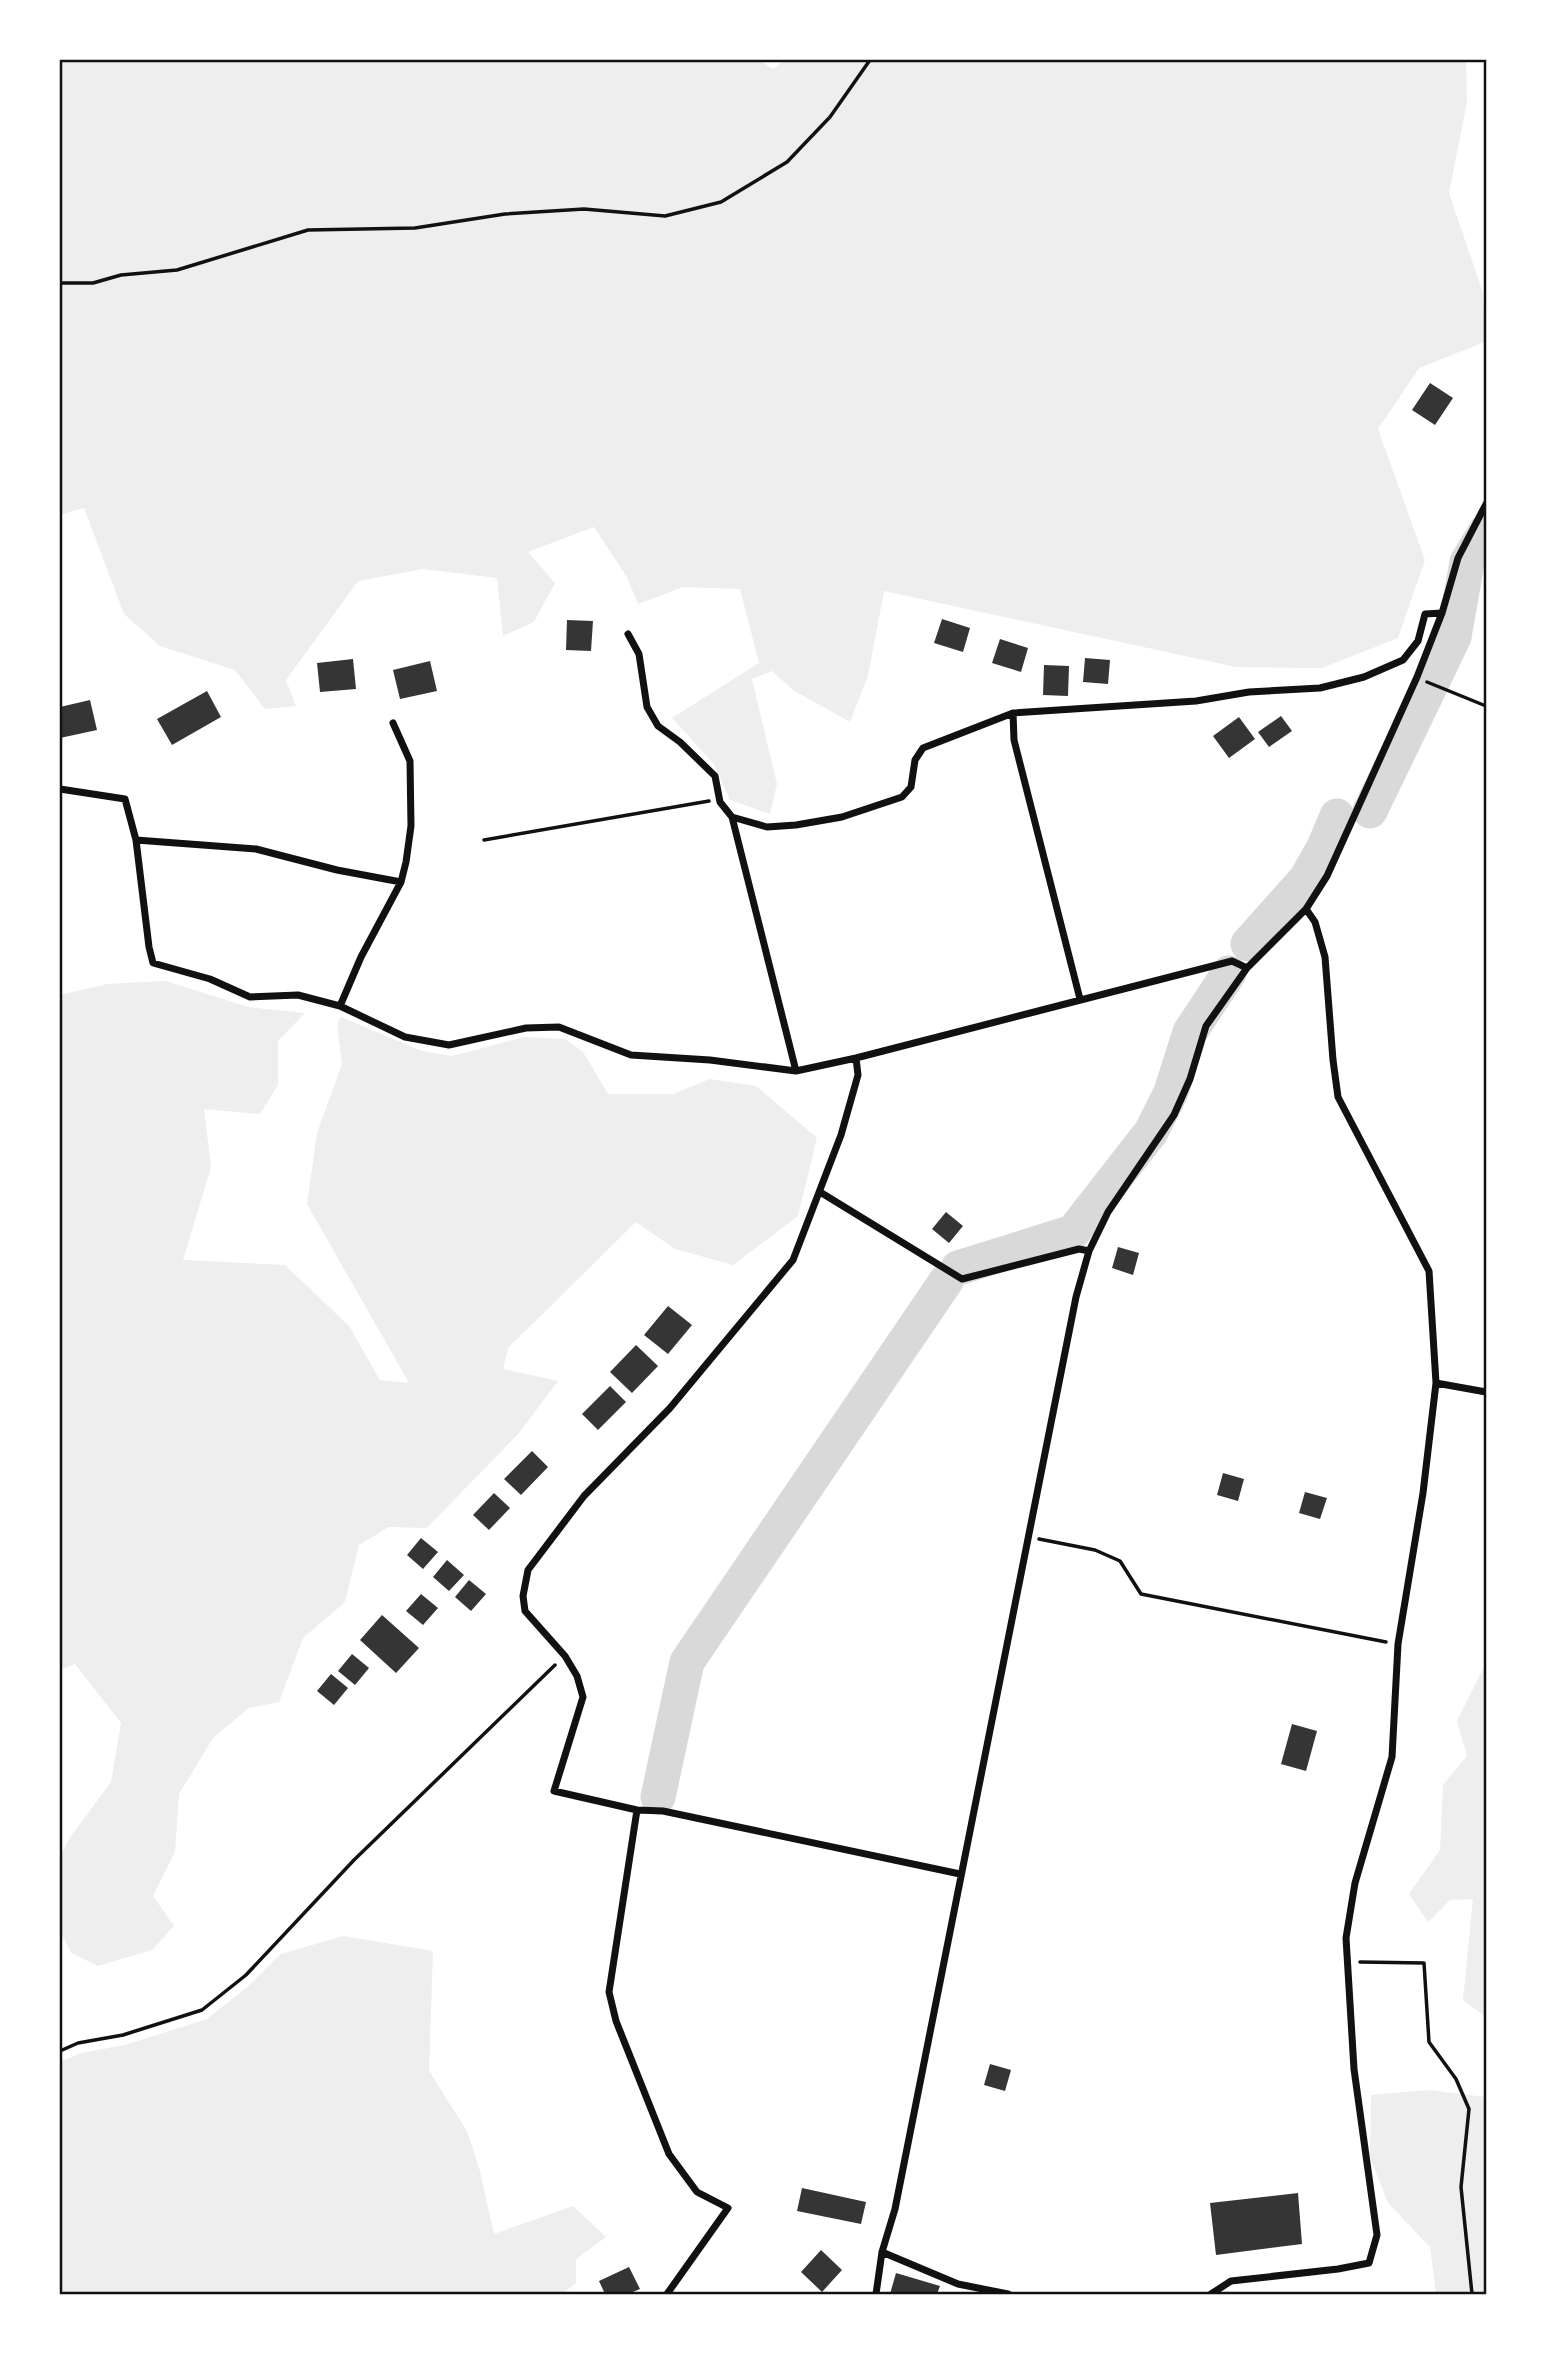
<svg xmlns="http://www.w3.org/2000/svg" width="1546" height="2354" font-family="'IBM Plex Sans',sans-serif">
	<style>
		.green { fill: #eee }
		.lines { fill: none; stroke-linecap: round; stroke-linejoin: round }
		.river { stroke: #d9d9d9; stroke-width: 35 }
		.building { fill: #353535 }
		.path { stroke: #111; stroke-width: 3.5 }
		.minor { stroke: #111; stroke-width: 7 }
		.neatline { fill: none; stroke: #111; stroke-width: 2.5 }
	</style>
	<rect width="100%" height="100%" fill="#fff"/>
	<path class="green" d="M60 60H759L773 69 785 60H1466L1467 102 1449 193 1483 293 1485 342 1419 368 1378 429 1425 560 1398 638 1322 668 1236 667 884 591 868 676 850 722 793 690 772 671 752 679 777 784 770 814 730 800 714 764 672 718 759 663 740 589 683 587 638 604 627 577 594 527 528 552 555 583 534 622 503 636 497 578 423 569 358 581 286 680 296 706 265 709 235 670 160 646 124 614 84 508 60 515Z
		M166 981 248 1007 305 1013 278 1041V1085L260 1114 204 1109 211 1167 183 1260 285 1265 349 1326 380 1380 409 1383 307 1204 317 1133 342 1064 337 1025 341 1017 422 1051 452 1056 524 1037 565 1039 583 1052 608 1094H673L710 1079 756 1086 817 1138 798 1216 733 1265 675 1249 636 1222 508 1348 503 1369 558 1381 519 1433 427 1528 389 1527 359 1545 345 1602 303 1638 279 1702 249 1708 213 1738 179 1794 175 1852 153 1896 174 1926 152 1950 98 1966 71 1953 60 1931V1856L69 1839 111 1782 121 1723 75 1664 60 1670V995L107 984Z
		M1486 1667V2017L1463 2000 1473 1899 1450 1900 1428 1922 1409 1894 1440 1850 1443 1785 1467 1756 1457 1721 1483 1669Z
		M343 1936 433 1951 429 2071 467 2131 480 2171 494 2234 573 2206 606 2237 576 2259V2283L562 2294H60V2062L81 2053 125 2045 207 2019 252 1983 281 1954Z
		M1429 2090 1486 2097V2294H1436L1430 2247 1388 2203 1370 2157 1371 2095Z"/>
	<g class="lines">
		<path class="river" d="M1370 811 1454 637 1467 562 1486 531
			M1248 944 1306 879 1324 847 1337 816
			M958 1268 1073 1232 1151 1132 1171 1092 1190 1032 1229 973
			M658 1797 687 1662 946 1281"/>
	</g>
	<path class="building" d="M1430 383 1453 398 1435 425 1412 410Z
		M942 619 970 628 963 652 934 643Z
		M567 620 593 621 591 651 566 650Z
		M1000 639 1028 648 1021 672 992 663Z
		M1085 658 1110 660 1108 684 1083 682Z
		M353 659 356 689 320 692 317 663Z
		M430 661 437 691 400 699 393 670Z
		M1044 665 1069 666 1068 696 1043 695Z
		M207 691 221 717 172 745 157 719Z
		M90 700 97 730 60 738V707Z
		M1281 716 1292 731 1269 747 1258 732Z
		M1239 717 1255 739 1229 758 1213 736Z
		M946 1212 963 1226 949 1243 932 1229Z
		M1118 1247 1139 1253 1133 1275 1112 1268Z
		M668 1306 692 1325 668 1354 644 1335Z
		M636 1345 658 1366 632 1393 610 1372Z
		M610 1386 626 1402 598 1430 582 1414Z
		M532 1451 548 1467 521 1495 504 1479Z
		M1223 1473 1244 1479 1238 1501 1217 1495Z
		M1305 1492 1327 1498 1320 1519 1299 1513Z
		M494 1493 510 1508 489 1530 473 1515Z
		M421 1538 438 1552 423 1569 407 1555Z
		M447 1560 464 1575 449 1591 433 1577Z
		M469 1580 486 1594 471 1611 455 1597Z
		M421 1594 438 1608 423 1625 406 1611Z
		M382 1615 419 1648 396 1673 360 1640Z
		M352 1654 369 1668 355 1685 338 1671Z
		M331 1674 348 1688 334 1705 317 1691Z
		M1292 1724 1317 1731 1306 1771 1281 1764Z
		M990 2064 1011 2070 1005 2091 984 2085Z
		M802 2188 866 2202 861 2224 797 2211Z
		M1298 2193 1302 2244 1216 2255 1210 2203Z
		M821 2250 842 2270 822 2292 801 2272Z
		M629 2267 640 2289 628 2294H605L599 2281Z
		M896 2273 940 2286 937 2294H890Z"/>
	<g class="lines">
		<path class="path" d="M60 283H93L121 275 177 270 308 230 415 228 505 214 584 209 665 216 721 202 787 162 830 117 870 60
			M1427 682 1486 706
			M484 840 709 801
			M1039 1539 1095 1550 1120 1561 1141 1594 1386 1642
			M1360 1962 1424 1963 1429 2042 1456 2079 1469 2109 1461 2187 1472 2294
			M60 2051 78 2043 123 2035 202 2010 246 1975 354 1860 555 1665"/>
		<path class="minor" d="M628 634 639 654 647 707 658 726 680 742 715 776 720 802 732 817 796 1071
			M1013 713 1014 740 1080 999
			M60 789 125 799 136 840 149 947 153 963 210 979 250 997 298 995 340 1006 405 1037 449 1045 526 1028 559 1027 631 1055 710 1060 796 1071 856 1058 1232 961 1247 968
			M732 817 767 827 796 825 842 817 902 797 911 787 915 760 923 748 1013 713 1196 701 1249 692 1320 688 1364 677 1403 660 1418 641 1425 614 1442 613
			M136 840 256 849 337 870 401 882
			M340 1006 361 957 401 882 406 862 411 826 410 761 393 723
			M856 1058 858 1075 841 1135 793 1260 670 1408 584 1496 528 1570 523 1596 525 1611 565 1656 577 1676 583 1697 554 1791 637 1810 663 1811 960 1874
			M820 1192 962 1279 1079 1249 1089 1251
			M1436 1383 1486 1392
			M637 1810 609 1992 616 2021 669 2154 697 2192 728 2208 667 2294
			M882 2252 958 2284 1008 2294
			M876 2294 882 2252 895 2209 1076 1297 1089 1251 1108 1212 1174 1115 1190 1079 1206 1026 1247 968 1306 909 1327 876 1417 677 1442 613 1458 558 1486 504
			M1211 2294 1231 2281 1338 2269 1369 2263 1377 2235 1354 2069 1346 1938 1355 1883 1392 1757 1398 1644 1423 1493 1436 1383 1429 1271 1338 1097 1333 1060 1325 957 1315 922 1306 909"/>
	</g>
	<rect width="1546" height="2354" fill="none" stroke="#ffffff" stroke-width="122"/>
	<rect x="61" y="61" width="1424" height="2232" class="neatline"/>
</svg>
